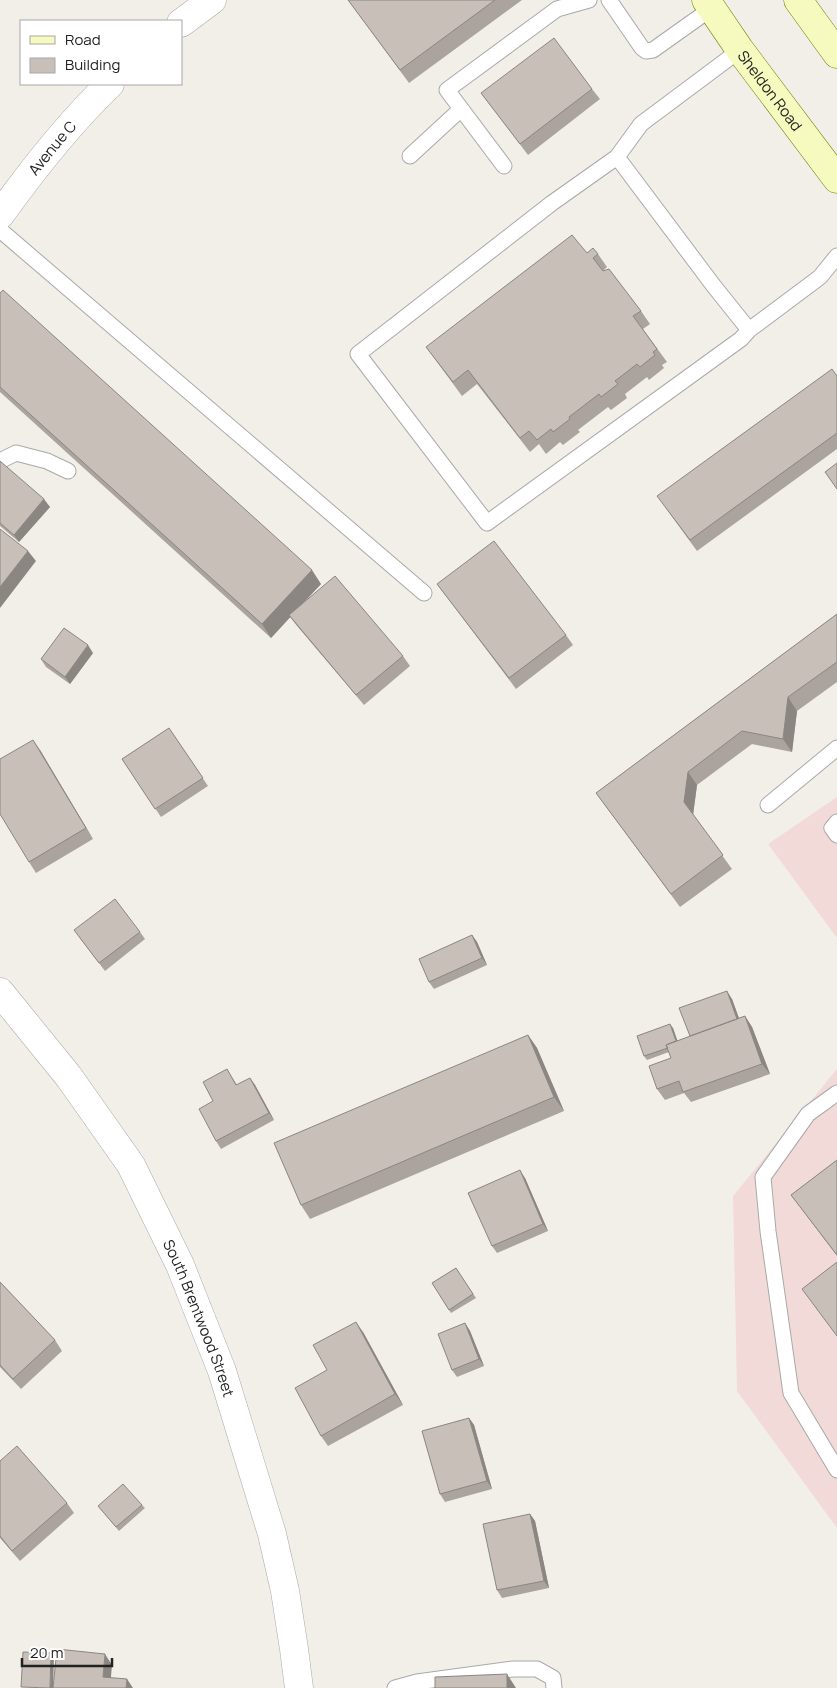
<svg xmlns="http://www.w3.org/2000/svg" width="837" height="1688" font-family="Manrope,sans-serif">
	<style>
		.commercial { fill: #f2dad9 }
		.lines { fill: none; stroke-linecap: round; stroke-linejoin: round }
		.lane-casing { stroke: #a9a9a9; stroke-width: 17 }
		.street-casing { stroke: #a9a9a9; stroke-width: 29 }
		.secondary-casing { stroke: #707d05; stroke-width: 29 }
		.lane { stroke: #fff; stroke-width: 15 }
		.street { stroke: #fff; stroke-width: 28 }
		.secondary { stroke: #f7fabf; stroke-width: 28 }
		.wall { fill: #aba49e }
		.shaded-wall { fill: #8b8681 }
		.building { fill: #c7bfb8; stroke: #8b8681 }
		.labels { text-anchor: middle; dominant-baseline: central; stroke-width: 4; stroke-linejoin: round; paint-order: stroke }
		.street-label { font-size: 15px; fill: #222; stroke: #fff }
	</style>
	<rect width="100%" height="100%" fill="#f2efe9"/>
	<path class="commercial" d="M837 797V938L768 844Z
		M837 1069V1528L737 1391 733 1196Z"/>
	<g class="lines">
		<g class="lane-casing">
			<path id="lane" d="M609 0 642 48 646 51 653 50 712 8
				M740 50 641 124 617 157 552 203 358 354 487 523 741 339 749 330 820 277 837 256
				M410 156 461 109
				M617 157 713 285 749 330
				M504 166 447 90 557 9 589 0
				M0 230 424 593
				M0 461 16 453 47 461 68 471
				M768 805 837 748
				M837 822 832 828 837 835
				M837 1093 808 1114 763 1177 768 1231 791 1393 837 1470
				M395 1688 417 1682 513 1669H537L553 1678 554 1688"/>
		</g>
		<g class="street-casing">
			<g id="street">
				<path d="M181 23 212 0"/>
				<path id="s1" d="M0 215C33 169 69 123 110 84"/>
				<path id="s2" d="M0 992 69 1077 131 1165 180 1265 222 1371 272 1534 285 1591 294 1649 299 1688"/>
			</g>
		</g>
		<g class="secondary-casing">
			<g id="secondary">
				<path id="s3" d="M706 0 740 50 837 179"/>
				<path d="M798 0 837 54"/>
			</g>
		</g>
		<use href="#lane" class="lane"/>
		<use href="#street" class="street"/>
		<use href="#secondary" class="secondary"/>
	</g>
	<path class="wall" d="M348 0H522L409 83Z
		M592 89 600 99 528 155 481 93Z
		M587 253 598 254 607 267 603 271 641 311 650 324 643 329 667 362 662 365 664 368 649 380 647 377 625 394 627 398 611 410 608 407 578 430 580 432 563 445 560 442 546 454 539 444 530 452 477 384 462 396 426 347Z
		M0 293 321 584 301 605 403 656 410 666 364 705 297 626 290 617 271 638 0 392Z
		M837 376V449L697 551 665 507Z
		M0 461 50 507 19 542 0 526Z
		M437 584 566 635 573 645 516 689Z
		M837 614V682L797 711 792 752 752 744 697 785 693 815 732 869 680 907 596 793Z
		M93 653 70 684 46 667 41 659Z
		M169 728 208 786 161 817 122 759Z
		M40 750 93 839 36 873 29 862Z
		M140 932 145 939 105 971 79 937Z
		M472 935 477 942 487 965 434 989 429 982Z
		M732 999 739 1018 745 1016 752 1027 770 1074 691 1102 684 1093 665 1100 657 1089 671 1058 669 1052 647 1060 644 1056 673 1028 677 1041 690 1036Z
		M528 1035 537 1048 564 1111 310 1219 301 1205Z
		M227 1069 237 1085 250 1078 255 1085 274 1120 221 1149 216 1141 213 1101Z
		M837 1160V1256L791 1195Z
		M525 1178 548 1231 497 1253 492 1246Z
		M456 1268 476 1298 451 1313 432 1283Z
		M0 1282 55 1340 62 1351 21 1389 0 1367Z
		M465 1323 470 1331 484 1366 457 1377 452 1370Z
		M363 1332 403 1405 328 1446 321 1436 327 1370Z
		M469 1418 474 1425 492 1489 445 1502 440 1494Z
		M0 1461 67 1503 74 1513 20 1561 0 1538Z
		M142 1505 145 1508 119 1531 98 1506Z
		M530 1514 535 1521 549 1588 502 1598 497 1590Z"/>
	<path class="shaded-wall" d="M44 499 50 507 19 542 14 535Z
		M28 551 36 561 0 608V587Z
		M312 570 321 584 271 638 262 624Z
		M88 645 93 653 70 684 65 677Z
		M788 697 797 711 792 752 783 739Z
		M33 740 40 750 93 839 86 828Z
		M688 772 697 785 693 815 684 802Z
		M472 935 477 942 487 965 482 958Z
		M727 991 732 999 742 1027 737 1020Z
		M745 1016 752 1027 770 1074 762 1064Z
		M670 1024 673 1028 680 1048 677 1044Z
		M528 1035 537 1048 564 1111 554 1097Z
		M250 1078 255 1085 274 1120 269 1113Z
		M520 1170 525 1178 548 1231 543 1224Z
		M356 1322 363 1332 403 1405 395 1394Z
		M465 1323 470 1331 484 1366 479 1359Z
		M469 1418 474 1425 492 1489 487 1481Z
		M530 1514 535 1521 549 1588 544 1581Z
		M51 1653 54 1657 53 1688H50Z
		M105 1654 112 1665 110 1688 103 1677Z
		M507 1674 516 1688H507Z
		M127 1679 133 1688H126Z"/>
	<path class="building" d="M348 0H495L400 70Z
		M554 38 592 89 520 144 481 93Z
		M572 235 587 253 593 248 598 254 593 258 603 271 609 269 641 311 633 316 657 349 653 352 655 355 640 367 637 364 615 381 618 384 601 397 599 394 569 417 570 419 553 432 551 429 537 440 529 431 520 438 468 370 453 382 426 347Z
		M3 290 312 570 262 624 0 387V293Z
		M832 369 837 376V433L690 540 657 496Z
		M0 461 44 499 14 535 0 523Z
		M837 463V489L825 472Z
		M0 529 28 551 0 587Z
		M494 541 566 635 509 678 437 584Z
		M335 576 403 656 356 695 289 615Z
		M837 614V662L788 697 783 739 742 731 688 772 684 802 723 855 671 894 596 793Z
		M64 628 88 645 65 677 41 659Z
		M169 728 203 778 155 809 122 759Z
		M33 740 86 828 29 862 0 814V759Z
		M115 899 140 932 99 963 74 930Z
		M472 935 482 958 429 982 419 959Z
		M727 991 737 1019 690 1036 679 1008Z
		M745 1016 762 1064 683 1092 679 1081 657 1089 649 1066 671 1058 666 1045Z
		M670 1024 676 1041 666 1045 668 1048 644 1056 637 1036Z
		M528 1035 554 1097 301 1205 274 1143Z
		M227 1069 236 1085 250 1078 269 1113 216 1141 199 1109 213 1101 203 1082Z
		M837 1160V1255L791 1195Z
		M520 1170 543 1224 492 1246 468 1193Z
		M837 1262V1336L802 1289Z
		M456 1268 473 1294 449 1310 432 1283Z
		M0 1282 55 1340 13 1379 0 1365Z
		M356 1322 395 1394 321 1436 295 1388 327 1370 313 1345Z
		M465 1323 479 1359 452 1370 438 1334Z
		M469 1418 487 1481 440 1494 422 1431Z
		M17 1446 67 1503 12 1551 0 1536V1461Z
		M123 1484 142 1505 116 1527 98 1506Z
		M530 1514 544 1581 497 1590 483 1524Z
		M57 1649 105 1654 103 1677 127 1679 126 1688H53Z
		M23 1652 51 1653 50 1688 21 1687Z
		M507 1674V1688H435V1677Z"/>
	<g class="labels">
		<g class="street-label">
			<text stroke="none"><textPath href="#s3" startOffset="111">Sheldon Road</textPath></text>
			<text stroke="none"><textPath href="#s1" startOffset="85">Avenue C</textPath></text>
			<text stroke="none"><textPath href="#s2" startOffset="385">South Brentwood Street</textPath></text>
		</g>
	</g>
	<rect x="20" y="20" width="162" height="65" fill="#ffffff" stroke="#a7a7a7"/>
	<rect x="30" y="36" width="25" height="8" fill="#f7fabf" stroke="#a7a7a7"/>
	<text x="65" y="45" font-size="15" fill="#222222">Road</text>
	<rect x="30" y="58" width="25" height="15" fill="#c7bfb8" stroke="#a7a7a7"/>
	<text x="65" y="70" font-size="15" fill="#222222">Building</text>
	<path d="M22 1658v8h90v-8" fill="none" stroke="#222222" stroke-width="2.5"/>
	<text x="30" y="1658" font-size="15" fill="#222222" stroke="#ffffff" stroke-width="4" paint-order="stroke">20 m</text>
</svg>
